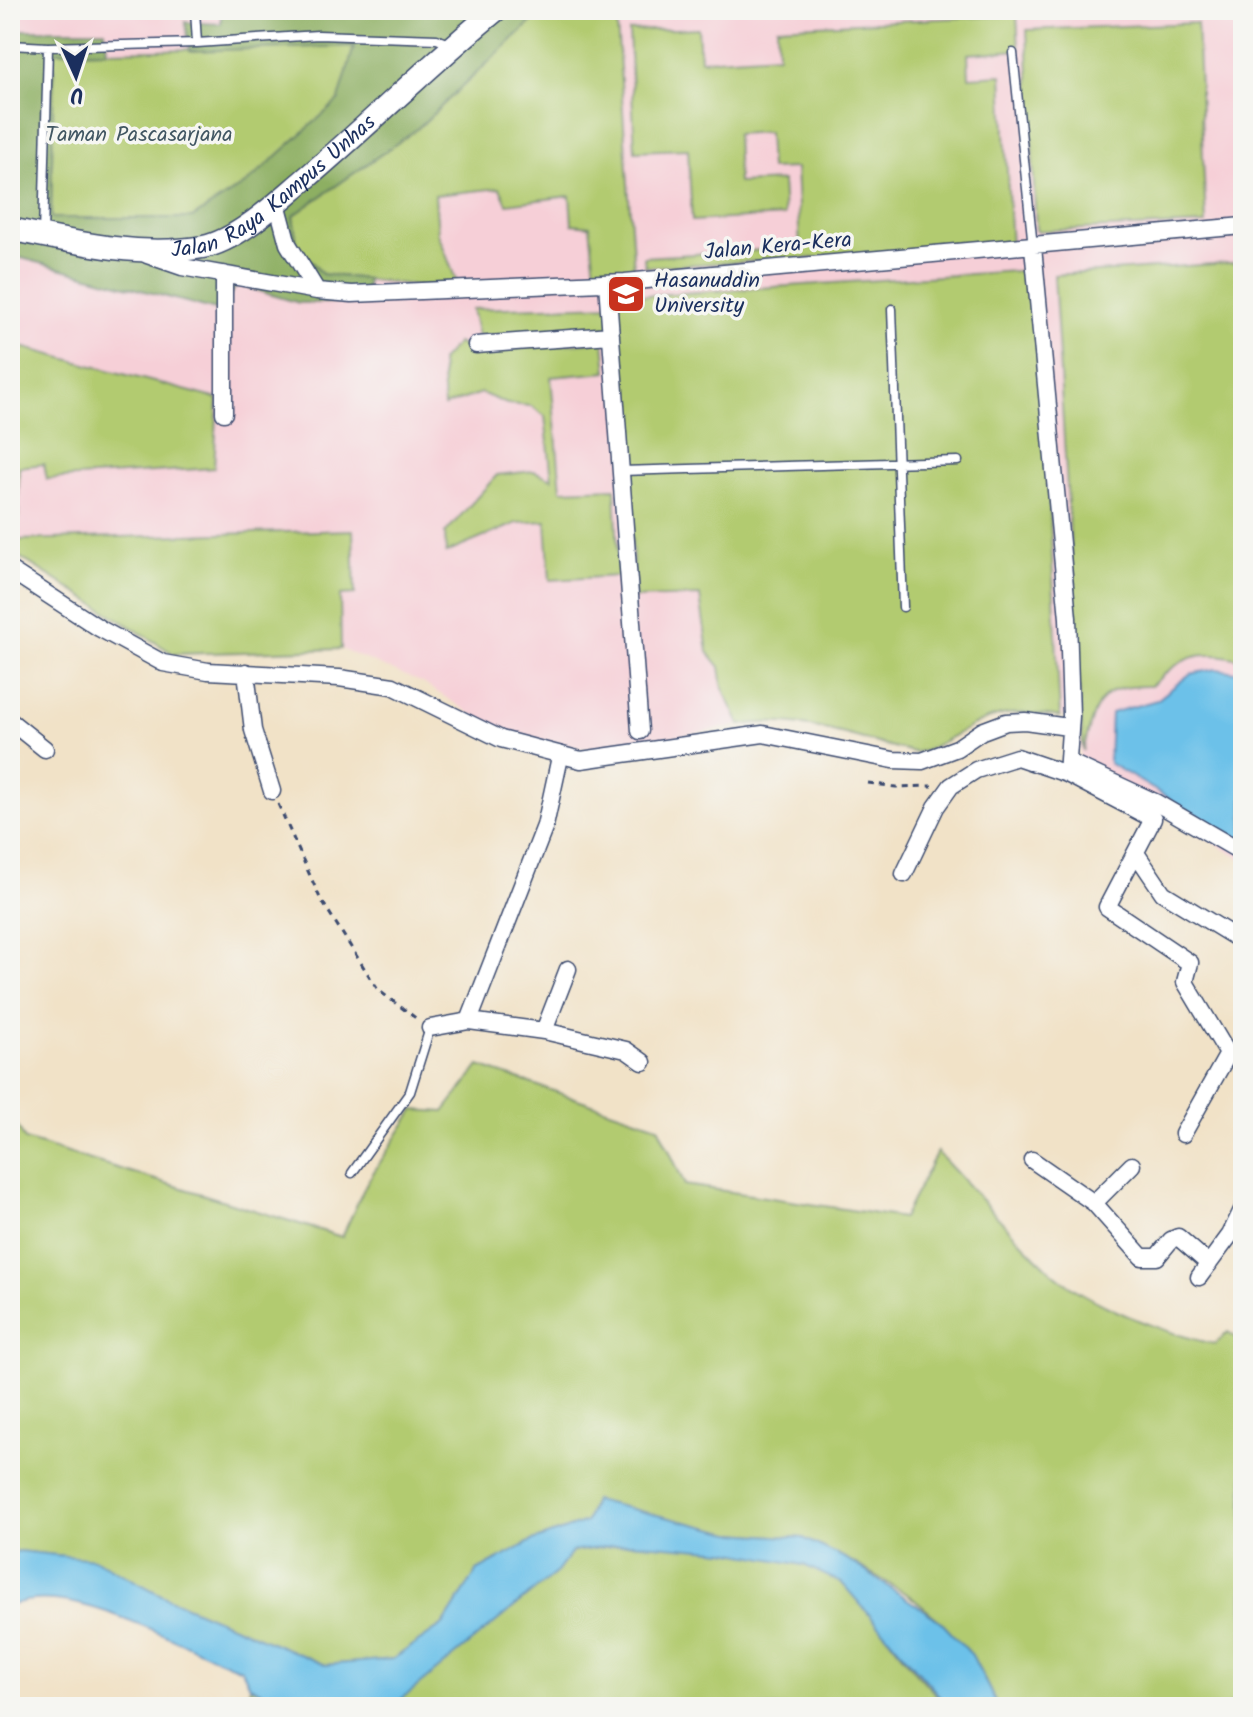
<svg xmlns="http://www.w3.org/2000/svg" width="1253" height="1717" font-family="Kalam,sans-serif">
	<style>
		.built { fill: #f6cfd7 }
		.green { fill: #b2cb70; stroke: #667d67; stroke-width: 2 }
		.forest { fill: #8daf62; stroke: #546f60; stroke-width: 2 }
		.water { fill: #6cc1e9; stroke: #4478a4; stroke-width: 2 }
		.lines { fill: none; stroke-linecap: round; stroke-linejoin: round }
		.lane-casing { stroke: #3b4a6e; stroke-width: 11 }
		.street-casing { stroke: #3b4a6e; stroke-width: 19 }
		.secondary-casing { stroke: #3b4a6e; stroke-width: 25 }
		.path { stroke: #3b4a6e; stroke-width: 3; stroke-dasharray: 6 6; stroke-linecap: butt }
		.lane { stroke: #fff; stroke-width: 8 }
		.street { stroke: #fff; stroke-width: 16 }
		.secondary { stroke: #fff; stroke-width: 22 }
		.labels { text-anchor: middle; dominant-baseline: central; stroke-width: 7; stroke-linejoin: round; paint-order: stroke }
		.park-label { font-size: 22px; fill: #415662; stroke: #f6f6f2 }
		.street-label { font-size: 22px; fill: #1b2f5e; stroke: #f6f6f2 }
		.poi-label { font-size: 22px; fill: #1b2f5e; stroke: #f6f6f2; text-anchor: start }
	</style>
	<rect width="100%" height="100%" fill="#f6f6f2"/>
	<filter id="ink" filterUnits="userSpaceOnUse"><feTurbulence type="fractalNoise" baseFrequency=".0125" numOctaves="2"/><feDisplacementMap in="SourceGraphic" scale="16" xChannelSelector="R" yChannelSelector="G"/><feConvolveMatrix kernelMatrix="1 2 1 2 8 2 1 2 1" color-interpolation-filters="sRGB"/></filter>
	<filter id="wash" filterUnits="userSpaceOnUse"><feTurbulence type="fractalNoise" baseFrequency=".006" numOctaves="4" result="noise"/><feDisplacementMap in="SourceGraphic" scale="32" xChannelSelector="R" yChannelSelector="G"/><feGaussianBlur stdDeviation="1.8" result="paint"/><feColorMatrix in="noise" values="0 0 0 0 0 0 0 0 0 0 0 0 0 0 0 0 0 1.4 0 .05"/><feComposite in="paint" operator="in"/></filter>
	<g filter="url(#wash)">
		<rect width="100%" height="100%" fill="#f1e2c7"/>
		<path class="built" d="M10 10H1243V860L1152 807 1075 773 1080 756 1079 715 1060 716 1023 710 995 714 925 751 914 752 840 732 767 720 625 746 584 748 540 742 484 722 423 683 341 649 174 654 19 557 10 551Z"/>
		<path class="green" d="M544 10H616L634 270 595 272 590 226 572 224 570 196 507 204 500 188 435 195 438 233 457 283 421 286 322 274 297 245 293 216 417 129Z
			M1017 15 1019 50 968 54 969 77 1002 75 1011 248 645 267 644 257 800 248 796 168 770 169 768 132 736 134 738 183 782 181 784 216 692 221 688 149 635 151 629 31 698 28 700 60 778 55 777 27Z
			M1197 23 1206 224 1036 231 1027 30Z
			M355 46 340 100 248 182 192 218 51 219 54 52Z
			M1243 262V660C1197 649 1185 655 1151 686 1096 685 1096 704 1083 751L1054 275Z
			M1030 270 1047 455 1060 717C991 705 983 722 925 751L914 752C857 740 800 714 740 725L723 688 720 667 708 652 700 596 635 598 619 327 478 337 472 309 617 305V290L639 296Z
			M604 341 607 372 551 377 561 490 615 488 619 576 550 580 546 521 517 523 446 553 445 533 497 475 534 471 552 479 545 416 531 406 507 404 481 393 444 406 441 361 457 343 474 352Z
			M10 344 218 399 214 468 47 479 44 464 19 467 18 540 353 530 355 594 340 595 341 649 174 654 10 551Z
			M479 1066 658 1126 685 1185 903 1218 937 1152C975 1192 1012 1235 1052 1272 1087 1304 1170 1335 1215 1344L1228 1332 1243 1343V1699L1223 1707H998L972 1655 940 1621 910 1596 847 1559 803 1538 732 1533 594 1500 586 1522 530 1542 477 1571 443 1625 393 1659 325 1665 167 1598 94 1560 19 1551 10 1554V1113L25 1140 342 1237 366 1184 414 1110 444 1112Z
			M630 1543C679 1547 811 1552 845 1586 882 1624 910 1672 949 1707H391L557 1572 572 1552Z
			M250 1686 290 1707H246Z"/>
		<path class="forest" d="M221 10H544L417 129 293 216 297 245 322 274 367 279 365 303H299L238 285 216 310 10 255V30H105L107 51 54 52 51 218H192L248 182 339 100 354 46 190 51 185 22 221 24Z"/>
		<path class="water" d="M1216 669 1243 673V842L1109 763 1111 713 1157 700 1190 674Z
			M594 1500 732 1533 803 1538 847 1559 940 1621 972 1655 998 1707H949L842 1583 804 1565 726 1551 630 1543 572 1552 557 1572 392 1707H290L250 1686 242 1669C184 1648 69 1578 10 1606V1554L19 1551 94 1559 167 1598 325 1665 393 1659 443 1625 477 1571 530 1542 586 1522Z"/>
	</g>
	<g filter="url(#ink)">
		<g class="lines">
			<g class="lane-casing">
				<path id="lane" d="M195 10 197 43
					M10 45 48 47 43 235
					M48 47 197 43 318 35 437 39 452 45
					M1013 53 1033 247
					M892 309 903 607
					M621 471 958 461
					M352 1173 410 1092 430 1028"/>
			</g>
			<g class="street-casing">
				<path id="street" d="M277 203 288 244 317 291 352 294 625 282 1243 226
					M1033 247 1068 618 1071 716 1067 774 1153 819 1107 907 1190 963 1185 982 1228 1054 1183 1134
					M147 255 182 267 317 291
					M224 274V413
					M607 283 640 731
					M476 345 611 335
					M10 570 99 628 163 663 208 671 339 678 393 686 501 739 581 760 763 734 893 760 922 761 957 748 982 731 1006 722 1025 721 1068 727
					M246 672 253 730 272 791
					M10 721 45 749
					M1069 762 1155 802 1243 853
					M1136 853 1163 893 1243 942
					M904 874 936 807 951 786 976 770 1017 757 1067 774
					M469 1021 545 826 560 757
					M430 1028 469 1021 544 1031 626 1050 643 1062
					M544 1031 568 969
					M1032 1160 1094 1203
					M1132 1165 1094 1203 1142 1257H1157L1171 1240 1178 1237 1209 1264
					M1199 1277 1230 1235 1243 1208"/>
			</g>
			<g class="secondary-casing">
				<g id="secondary">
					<path id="s1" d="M10 229C73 242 139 258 203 247 237 241 278 202 304 180 369 125 430 64 496 10"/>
				</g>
			</g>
			<path class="path" d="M868 783 896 787 932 786
				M278 804 320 898 378 990 417 1019"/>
			<use href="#lane" class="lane"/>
			<use href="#street" class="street"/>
			<use href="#secondary" class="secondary"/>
		</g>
	</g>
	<defs>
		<g id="university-square" transform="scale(2)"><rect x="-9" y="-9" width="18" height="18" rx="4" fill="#c8321e" stroke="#f6f6f2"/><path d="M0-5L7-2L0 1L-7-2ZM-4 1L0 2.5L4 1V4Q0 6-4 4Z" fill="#fff"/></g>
	</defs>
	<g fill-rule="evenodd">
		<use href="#university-square" x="626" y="294"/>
	</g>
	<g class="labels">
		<g class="park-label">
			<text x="139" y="135">Taman Pascasarjana</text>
		</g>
		<g class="street-label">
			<text stroke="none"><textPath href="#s1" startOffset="286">Jalan Raya Kampus Unhas</textPath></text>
			<text transform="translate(778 247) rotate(-5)">Jalan Kera-Kera</text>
		</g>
		<g class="poi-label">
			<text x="654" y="281">Hasanuddin<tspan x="654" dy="25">University</tspan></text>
		</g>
	</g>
	<rect width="1253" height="1717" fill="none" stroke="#f6f6f2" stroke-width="40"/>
	<g transform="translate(76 76) rotate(177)" stroke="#f6f6f2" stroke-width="6" paint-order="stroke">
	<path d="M0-6L14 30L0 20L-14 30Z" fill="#1b2f5e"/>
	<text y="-12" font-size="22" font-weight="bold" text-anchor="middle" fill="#1b2f5e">U</text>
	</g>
</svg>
